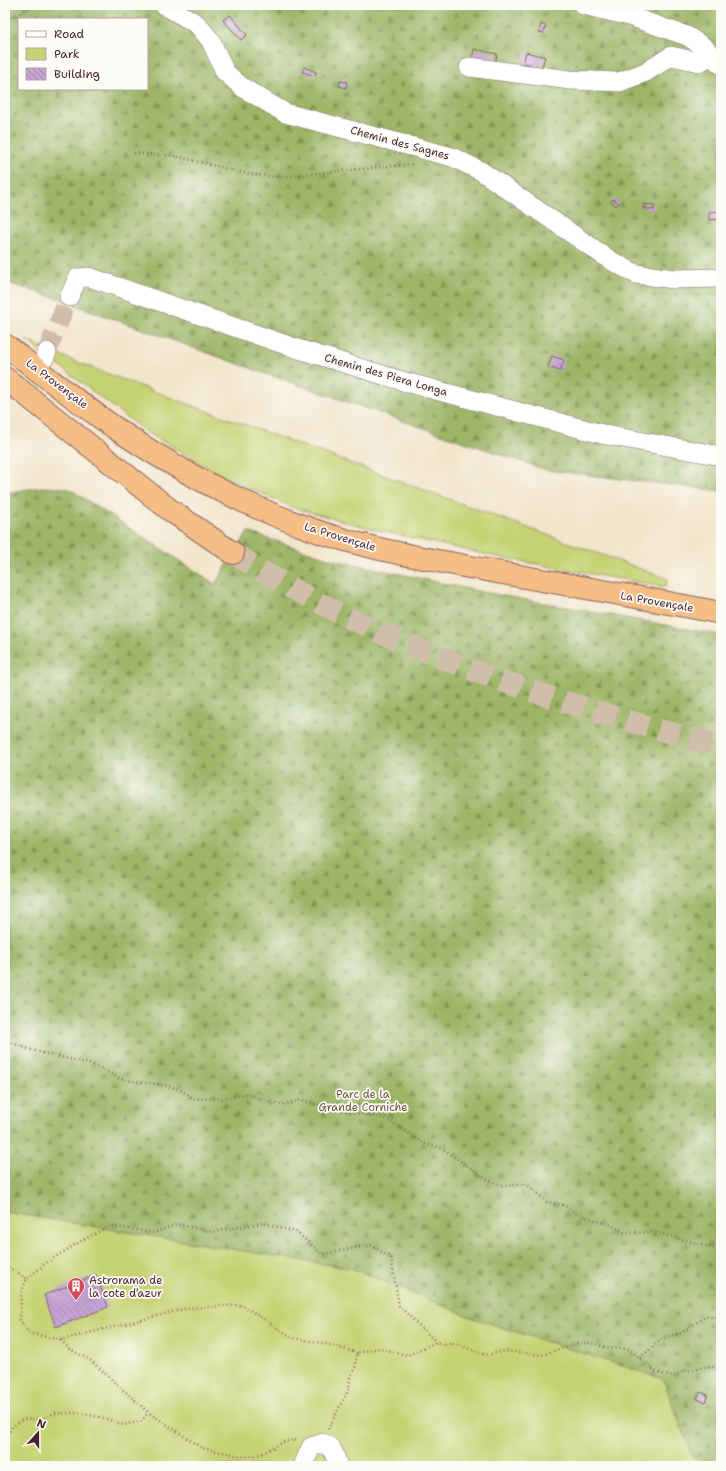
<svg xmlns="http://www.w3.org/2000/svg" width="726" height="1471" font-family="'Shantell Sans',sans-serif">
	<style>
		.green { fill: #c6d374; stroke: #887950 }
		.forest { fill: url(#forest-firs); stroke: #736a48; fill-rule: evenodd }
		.building { fill: url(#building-back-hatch) }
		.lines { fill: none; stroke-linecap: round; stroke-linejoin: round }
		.minor-tunnel { stroke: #d0bdaa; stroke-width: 19; stroke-dasharray: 19 10; stroke-linecap: butt }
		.highway-tunnel { stroke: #d0bdaa; stroke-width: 22; stroke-dasharray: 22 11; stroke-linecap: butt }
		.minor-casing { stroke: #856463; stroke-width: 20 }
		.highway-casing { stroke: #856463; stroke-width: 24 }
		.path { stroke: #856463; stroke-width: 2.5; stroke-dasharray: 1 3; stroke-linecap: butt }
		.minor { stroke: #fff; stroke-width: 19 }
		.highway { stroke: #f6be87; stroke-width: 22 }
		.labels { text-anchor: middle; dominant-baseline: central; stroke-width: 3.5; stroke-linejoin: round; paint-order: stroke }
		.street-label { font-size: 11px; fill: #4a1f2b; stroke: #fdfcf7 }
		.park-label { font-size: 11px; fill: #6f5541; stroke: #fdfcf7 }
		.poi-label { font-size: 11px; fill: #4a1f2b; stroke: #fdfcf7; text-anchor: start }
	</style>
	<defs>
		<pattern id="forest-firs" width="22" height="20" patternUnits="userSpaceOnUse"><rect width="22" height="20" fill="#9cb566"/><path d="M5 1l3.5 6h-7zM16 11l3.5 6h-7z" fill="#819354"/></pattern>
		<pattern id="building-back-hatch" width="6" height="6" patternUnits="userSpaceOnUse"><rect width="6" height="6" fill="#c7a3d5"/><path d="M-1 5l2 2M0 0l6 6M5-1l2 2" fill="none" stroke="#a484ad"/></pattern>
	</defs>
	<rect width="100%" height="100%" fill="#fdfcf7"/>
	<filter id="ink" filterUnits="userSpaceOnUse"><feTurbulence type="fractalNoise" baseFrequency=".025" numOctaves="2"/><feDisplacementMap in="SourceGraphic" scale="8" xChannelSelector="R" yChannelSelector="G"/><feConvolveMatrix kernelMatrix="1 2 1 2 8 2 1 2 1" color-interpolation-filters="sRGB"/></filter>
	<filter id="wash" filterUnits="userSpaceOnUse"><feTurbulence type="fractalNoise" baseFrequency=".012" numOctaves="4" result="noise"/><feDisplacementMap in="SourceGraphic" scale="16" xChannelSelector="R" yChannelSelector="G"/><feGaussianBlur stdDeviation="0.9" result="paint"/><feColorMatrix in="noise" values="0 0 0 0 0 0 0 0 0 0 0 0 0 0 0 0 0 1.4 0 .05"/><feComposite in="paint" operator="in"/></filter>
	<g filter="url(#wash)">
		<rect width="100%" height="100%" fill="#f2e5ca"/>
		<path class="green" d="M26 340 71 360 169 397 668 579 665 587 493 556 372 529 292 507 217 473 142 429Z
			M5 527 721 735V1466H5Z"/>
		<path class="forest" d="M5 5H721V491L546 470 258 371 53 297 5 282ZM19 19H147V89H19Z
			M41 487 68 488 215 584 248 532 331 559 483 592 721 635V1466H702L692 1455 663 1379 473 1318 354 1269 5 1212V493Z"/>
		<g id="blocks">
			<path class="building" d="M230 15 247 35 241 40 223 20Z
				M541 24 546 26 543 33 539 32Z
				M474 49 497 54 495 64 472 60Z
				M526 52 545 57 541 70 530 67 531 65 523 63Z
				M304 67 316 72 315 76 302 72Z
				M340 81 347 82 346 88 339 86Z
				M613 199 619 203 616 206 611 202Z
				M643 204 655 205 654 210 643 208Z
				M719 204H721V219L709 220V212L720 211Z
				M552 356 564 360 560 371 548 367Z
				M96 1275 108 1307 56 1327 44 1295Z
				M700 1392 708 1395 705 1402 697 1399Z"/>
		</g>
	</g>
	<g filter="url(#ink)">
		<use href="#blocks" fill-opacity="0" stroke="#856463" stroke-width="1"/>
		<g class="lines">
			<path class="minor-tunnel" d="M47 352 69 297
				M5 393 16 387 45 357"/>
			<path class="highway-tunnel" d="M233 553C379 647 553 703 721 746"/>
			<g class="minor-casing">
				<path id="minor" d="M164 5 197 24 211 41 225 72 242 87 285 113 452 157 481 171 610 260 636 274 674 279 721 278
					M583 5 629 16 687 36 704 47 720 64
					M469 67 570 80 619 82 646 72 671 56 699 62 711 56
					M69 297 78 278 89 277 295 348 409 383 606 435 721 456
					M45 357 47 352
					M303 1466 311 1447 323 1443C334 1448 335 1455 338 1466"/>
			</g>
			<g class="highway-casing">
				<path id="highway" d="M5 345C43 374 81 405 121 432 179 471 242 504 308 528 362 548 419 557 475 568 557 583 639 597 721 613
					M5 378 170 510 233 553"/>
			</g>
			<path class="path" d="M5 19 19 14 35 5
				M134 153 175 156 249 174 278 177 413 164
				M5 1039C32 1054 64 1056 93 1065 104 1069 115 1078 126 1080 149 1085 175 1081 193 1099L227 1098 246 1094 281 1105 301 1100 341 1111 384 1117 425 1144 442 1148 486 1179 504 1186 527 1184 547 1202 564 1205 579 1215 611 1225 625 1233 655 1232 721 1250
				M5 1265 27 1279
				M61 1340 69 1349 90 1360 148 1412 202 1448 246 1457 261 1454 283 1442 294 1440 298 1441
				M357 1353 327 1344 293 1338 242 1305 188 1308 61 1340 29 1333 20 1320 21 1293 27 1279 46 1263 82 1240 111 1226 154 1233 177 1224 212 1232 262 1223 296 1232 322 1254 371 1245 391 1258 399 1306 436 1342
				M640 1358 663 1338 681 1333 707 1316 721 1318
				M328 1429 349 1389 350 1377 355 1369 357 1353 380 1348 402 1354 408 1355 436 1342 443 1345 449 1343 457 1344 485 1355 505 1351 542 1355 578 1343H590L609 1348 629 1349 656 1372 673 1377 685 1371 704 1367H713L721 1371
				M5 1438 12 1427 23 1419H42L55 1413H80L104 1418 123 1425 142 1421 148 1412"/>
			<use href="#minor" class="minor"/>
			<use href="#highway" class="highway"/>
		</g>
	</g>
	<defs>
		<g id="building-pin" transform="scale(0.9)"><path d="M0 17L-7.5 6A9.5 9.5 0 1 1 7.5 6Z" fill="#d1495b" stroke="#fdfcf7"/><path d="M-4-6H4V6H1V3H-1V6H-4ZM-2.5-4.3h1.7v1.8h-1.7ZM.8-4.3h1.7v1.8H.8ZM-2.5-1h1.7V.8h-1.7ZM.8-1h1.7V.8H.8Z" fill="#fff"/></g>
	</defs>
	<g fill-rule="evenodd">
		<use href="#building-pin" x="76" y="1286"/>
	</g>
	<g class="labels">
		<g class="street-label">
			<text transform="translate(400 143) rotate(15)">Chemin des Sagnes</text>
			<text transform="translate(386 375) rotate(16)">Chemin des Piera Longa</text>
			<text transform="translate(57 384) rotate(37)">La Provençale</text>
			<text transform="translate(340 537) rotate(17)">La Provençale</text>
			<text transform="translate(657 602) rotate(10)">La Provençale</text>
		</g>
		<g class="park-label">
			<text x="363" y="1094">Parc de la<tspan x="363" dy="13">Grande Corniche</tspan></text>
		</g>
		<g class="poi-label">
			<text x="89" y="1280">Astrorama de<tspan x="89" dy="13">la cote d'azur</tspan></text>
		</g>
	</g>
	<rect width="726" height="1471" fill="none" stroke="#fdfcf7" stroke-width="20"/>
	<rect x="18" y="18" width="130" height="72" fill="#fdfcf7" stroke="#b5a4a5"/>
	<rect x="26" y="31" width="20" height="6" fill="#ffffff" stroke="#b5a4a5"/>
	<text x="54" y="38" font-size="12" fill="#4a1f2b">Road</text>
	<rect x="26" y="48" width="20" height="12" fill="#c6d374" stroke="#b5a4a5"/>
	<text x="54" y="58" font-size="12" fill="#4a1f2b">Park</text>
	<rect x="26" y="68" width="20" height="12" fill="url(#building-back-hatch)" stroke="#b5a4a5"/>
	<text x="54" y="78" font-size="12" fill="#4a1f2b">Building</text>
	<g transform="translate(38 1433) rotate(21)" stroke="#fdfcf7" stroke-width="3" paint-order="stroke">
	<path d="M0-3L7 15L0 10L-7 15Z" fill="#4a1f2b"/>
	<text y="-6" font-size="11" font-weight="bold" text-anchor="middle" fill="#4a1f2b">N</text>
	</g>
</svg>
